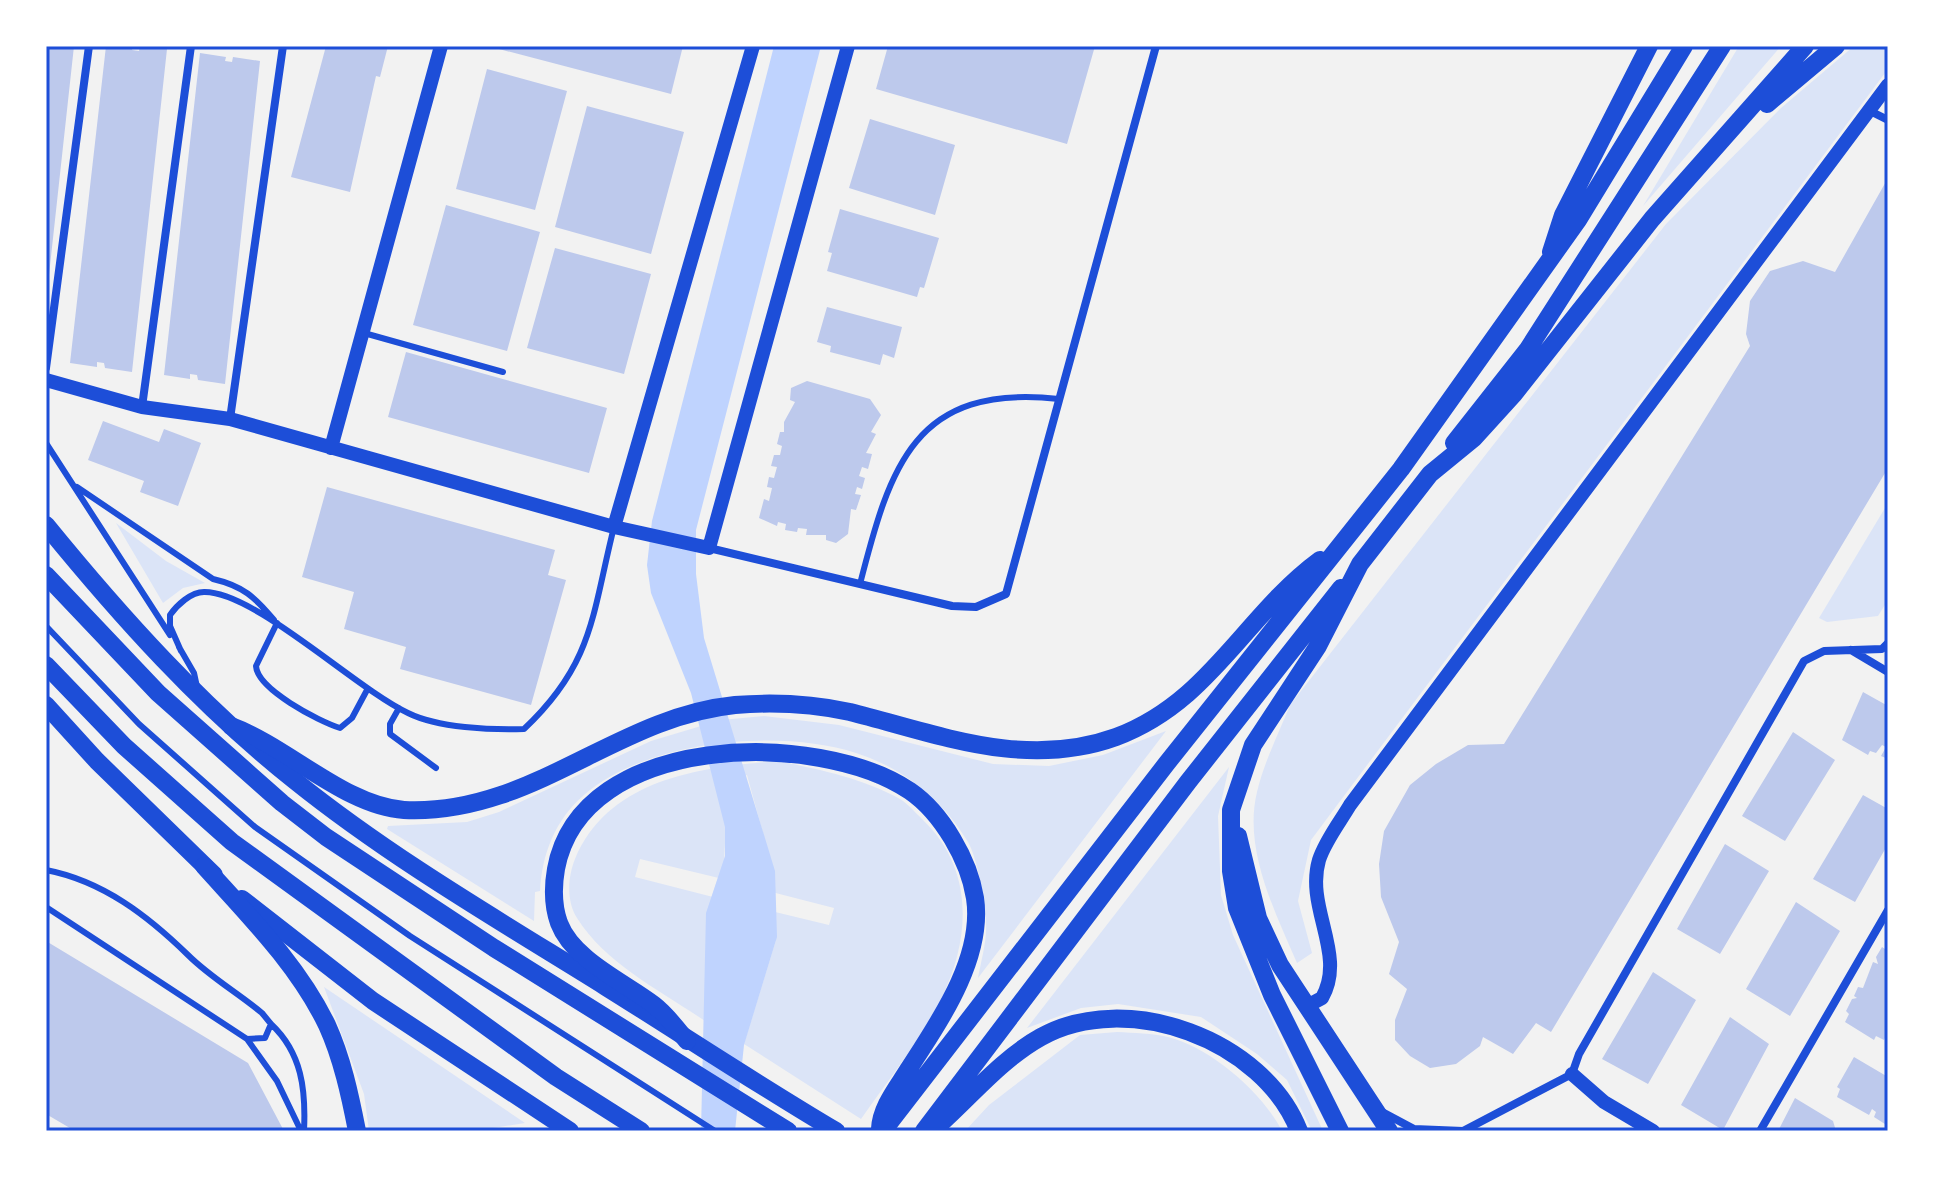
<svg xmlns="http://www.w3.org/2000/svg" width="1934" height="1177" font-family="'Exo 2',sans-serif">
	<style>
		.green { fill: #dbe4f7 }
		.water { fill: #bfd3fe }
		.building { fill: #bdc9ec }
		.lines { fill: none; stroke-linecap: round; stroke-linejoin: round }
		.service { stroke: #1d4ed8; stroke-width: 6 }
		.minor { stroke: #1d4ed8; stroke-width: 8 }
		.tertiary { stroke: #1d4ed8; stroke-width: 14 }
		.primary { stroke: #1d4ed8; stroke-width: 18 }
		.trunk { stroke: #1d4ed8; stroke-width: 18 }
		.neatline { fill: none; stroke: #1d4ed8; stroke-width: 3 }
	</style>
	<rect width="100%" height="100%" fill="#f2f2f2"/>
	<path class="green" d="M1739 46H1781L1643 206Z
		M1854 46H1888V69L1311 840 1298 901 1312 953 1297 963C1275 912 1243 849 1257 792 1264 762 1279 733 1290 705L1666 224 1781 108Z
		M1888 503V600L1878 616 1827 622 1819 618Z
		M116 523 166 561 205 583 183 588 163 603Z
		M764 716 839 725 993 764 1049 766 1103 755 1166 731 978 978C981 961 987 941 986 924 986 905 977 857 968 842 942 799 903 768 856 753 779 728 647 740 584 795 555 820 542 854 540 891L535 892 534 921 387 829 388 826 467 822 499 812 651 741 721 720Z
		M779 761C821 770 862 778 900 799 908 804 915 812 922 819 974 868 971 937 942 997 920 1041 889 1079 861 1119L744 1044 776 940 771 911 829 925 834 908 760 889 767 848 747 775 719 783 726 826 723 879 640 859 635 877 713 897 705 1021C661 991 605 963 577 918 566 901 568 876 575 859 609 778 701 767 779 761Z
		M1229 767 1218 816 1221 895 1233 935 1323 1131H1312L1287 1080 1257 1054 1201 1017 1118 1004 1081 1008 1027 1028Z
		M324 987 525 1123 474 1131H369L364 1094Z
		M1117 1032C1134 1033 1152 1033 1168 1037 1210 1047 1263 1093 1282 1131H965L989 1105 1080 1035Z"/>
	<path class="water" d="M774 46H821L696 530V574L704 638 775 871 777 937 744 1045 735 1131H701L706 913 725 856V827L691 693 651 593 647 565 652 521Z"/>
	<path class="building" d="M46 46H74L48 284H46Z
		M106 46H133L132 50 139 51 140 46 167 49 132 372 105 368 104 363 97 362V367L70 363Z
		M326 46H388L380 77 376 76 350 192 291 177Z
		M500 46H683L671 94 499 49Z
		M888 46H1095L1067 144 876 89Z
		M200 53 226 57 225 61 232 62 233 57 260 61 225 384 198 380 197 375 190 374V379L164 375Z
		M487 69 567 91 535 210 456 189Z
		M587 106 684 132 651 254 555 227Z
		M870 119 955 145 935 215 849 188Z
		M1888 178V468L1551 1032 1536 1023 1513 1054 1483 1037 1480 1046 1456 1064 1430 1068 1410 1056 1395 1040V1020L1407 989 1389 974 1399 942 1381 897 1379 864 1384 831 1410 785 1436 764 1468 745 1504 744 1750 346 1746 334 1750 301 1770 271 1803 261 1835 272Z
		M446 205 540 232 507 351 413 325Z
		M840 209 939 238 924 288 920 287 917 297 827 271 832 253 828 252Z
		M555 248 651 274 624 374 527 348Z
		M827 307 902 327 894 358 883 354 880 365 830 352 831 346 817 342Z
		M406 352 607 408 589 473 388 417Z
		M807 381 870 399 881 415 871 432 876 434 866 453 872 454 868 469 862 467 859 476 865 478 862 489 857 487 855 494 861 495 856 510 851 509 848 534 836 543 826 540V535H806L807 529 798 528 797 532 785 530 786 524 778 522 777 526 759 518 764 499 769 501 772 488 767 487 769 477 774 478 777 467 771 466 774 455H780L782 446 777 444 780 432H784V422L795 402 790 400 791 388Z
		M103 421 159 442 164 429 201 443 178 506 140 492 144 481 88 460Z
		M327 487 555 550 548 575 566 580 531 705 400 669 406 647 344 629 354 592 302 577Z
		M1863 692 1888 706V759L1881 756 1886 747 1882 745 1876 753 1870 751 1868 755 1842 740Z
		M1793 732 1835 760 1785 841 1742 816Z
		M1863 795 1888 809V844L1855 902 1813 879Z
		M1725 844 1769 871 1720 954 1677 929Z
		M1796 902 1840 931 1790 1016 1746 989Z
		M46 941 248 1063 284 1131H75L46 1114Z
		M1888 945V1032L1884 1040 1876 1036 1874 1040 1845 1022 1849 1014 1846 1011 1852 999 1857 998 1854 996 1858 987 1863 988 1873 962 1878 964 1876 957 1882 947 1885 949Z
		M1653 972 1696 1000 1648 1084 1602 1059Z
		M1730 1017 1769 1044 1723 1130 1681 1105Z
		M1854 1057 1888 1077V1126L1874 1117 1876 1112 1872 1109 1869 1115 1837 1097 1840 1089 1837 1087Z
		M1795 1098 1833 1121 1836 1131H1778Z"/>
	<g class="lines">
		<path class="service" d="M364 333 503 372
			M46 443 170 635
			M77 487 213 579C243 586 255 597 274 620
			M860 584C890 467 914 383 1059 399
			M277 623 256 666C257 689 318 721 340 728L352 718 367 690
			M46 626 139 724 255 827 410 936 715 1131
			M179 647 194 673 197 687
			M181 651 170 626V615C177 605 191 592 204 592 254 591 355 688 408 713 438 728 491 730 524 729 594 663 592 614 614 527
			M399 708 390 724V734L436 768
			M46 870C103 881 148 916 188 955 210 977 238 993 262 1013L271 1024 265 1038 247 1039 46 907
			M271 1024C302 1053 306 1090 304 1131
			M247 1039 277 1081 301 1131"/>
		<path class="minor" d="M1870 111 1888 120
			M46 368 89 46
			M142 407 191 46
			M230 419 283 46
			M709 548 952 606 976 607 1006 594 1156 46
			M1851 650 1888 672
			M1384 1113 1414 1129 1463 1131
			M1463 1131 1572 1074 1579 1054 1804 661 1824 651 1882 649 1888 643
			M1760 1131 1888 910"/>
		<path class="tertiary" d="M46 380 142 407 230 419 614 527 709 548 848 46
			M331 448 441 46
			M614 527 753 46
			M1307 1006 1322 998C1347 954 1305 908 1319 860 1325 841 1340 822 1350 805L1888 85
			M1572 1074 1604 1102 1653 1131"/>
		<path class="primary" d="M46 525C121 617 201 706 294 780 391 858 500 921 606 987 683 1035 758 1085 836 1131
			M46 705 97 761 214 875
			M242 899 373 1001 570 1131"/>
		<path class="trunk" d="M1767 104 1836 46
			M1551 252 1563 215 1649 46
			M1454 443 1528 349 1722 46
			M46 575 158 693 282 803 326 837 494 948 788 1131
			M46 665 124 746 232 842 556 1077 641 1131
			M231 726C288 747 345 806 404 810 531 816 615 717 735 705 772 702 813 704 850 712 938 734 1025 770 1116 737 1210 702 1244 616 1320 560
			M1238 836 1258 918 1280 965 1389 1131
			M204 866C248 915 298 965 327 1025 342 1058 350 1095 357 1131
			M687 1041C677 1029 667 1015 654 1005 624 982 573 960 559 923 553 906 553 886 556 869 581 732 818 729 910 791 942 813 969 860 975 898 984 958 939 1022 908 1070 897 1088 881 1107 880 1129
			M940 1124C972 1095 1003 1058 1041 1037 1127 989 1264 1040 1299 1131
			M883 1131 1167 763 1401 469 1578 220 1684 46
			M924 1131 1188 782 1341 588
			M1340 1131 1272 995 1237 908 1231 871V810L1253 745 1318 646 1360 564 1430 474 1474 438 1514 394 1652 219 1805 46"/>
	</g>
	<rect width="1934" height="1177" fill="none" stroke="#ffffff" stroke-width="96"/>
	<rect x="48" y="48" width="1838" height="1081" class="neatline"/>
</svg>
